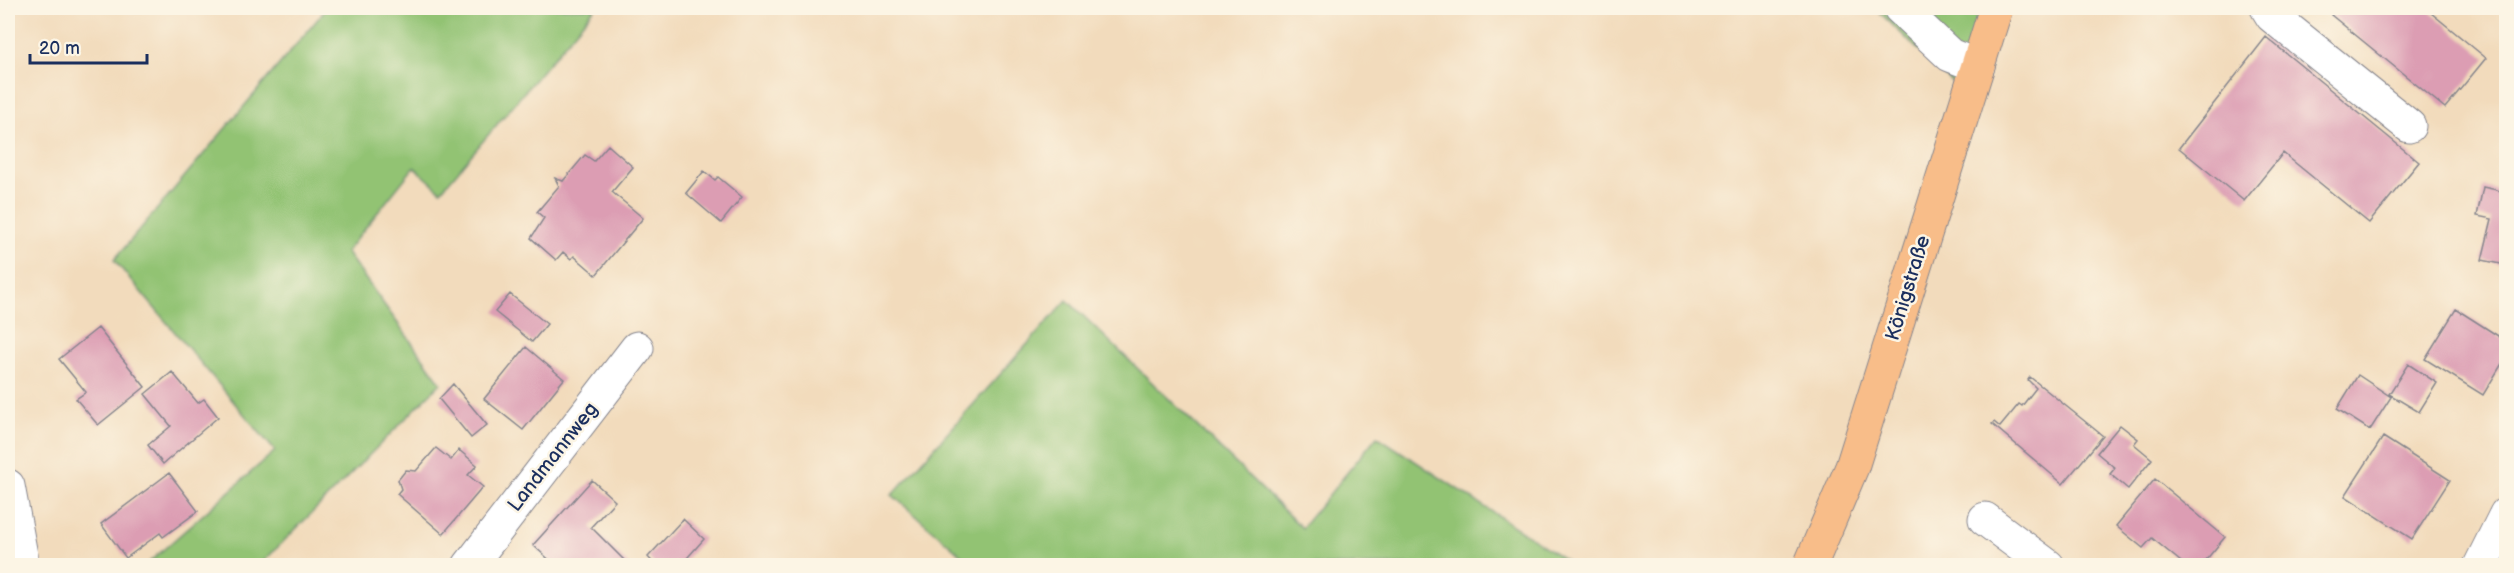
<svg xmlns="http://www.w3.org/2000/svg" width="2514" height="573" font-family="'Balsamiq Sans',sans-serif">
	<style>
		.green { fill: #92c373; stroke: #567968; stroke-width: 1.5 }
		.building { fill: #dc9db3 }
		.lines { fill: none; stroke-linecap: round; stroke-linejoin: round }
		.minor-casing { stroke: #86858d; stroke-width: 35 }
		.major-casing { stroke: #86858d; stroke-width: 35 }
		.minor { stroke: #fff; stroke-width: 33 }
		.major { stroke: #f8bd89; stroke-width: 33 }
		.labels { text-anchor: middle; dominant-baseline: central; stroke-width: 5; stroke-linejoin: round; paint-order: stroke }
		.street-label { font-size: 20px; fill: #1b2f5e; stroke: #fcf5e5 }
	</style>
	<rect width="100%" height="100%" fill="#fcf5e5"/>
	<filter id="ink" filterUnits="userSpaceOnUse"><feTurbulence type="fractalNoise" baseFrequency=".0167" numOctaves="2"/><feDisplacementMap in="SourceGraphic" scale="12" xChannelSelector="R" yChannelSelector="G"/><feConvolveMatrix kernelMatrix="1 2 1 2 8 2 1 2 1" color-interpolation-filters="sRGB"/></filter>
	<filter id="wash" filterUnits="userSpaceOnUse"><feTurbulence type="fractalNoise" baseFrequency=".008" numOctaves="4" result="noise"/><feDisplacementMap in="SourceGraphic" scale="24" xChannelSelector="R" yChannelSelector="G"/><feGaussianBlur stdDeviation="1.35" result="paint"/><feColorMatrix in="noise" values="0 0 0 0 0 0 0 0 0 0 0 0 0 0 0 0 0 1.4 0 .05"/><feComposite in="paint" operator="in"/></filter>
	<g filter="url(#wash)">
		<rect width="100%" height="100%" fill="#f2dbbc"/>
		<path class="green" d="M327 8H595L441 191 414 167 346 252 441 383 260 565H146L275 451 114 260Z
			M1875 8H1987L1961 91Z
			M1067 300 1302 528 1377 436 1573 565H973L892 495Z"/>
		<g id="blocks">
			<path class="building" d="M2337 8H2425L2486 58 2445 108 2331 15Z
				M2266 37 2419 162 2369 223 2283 153 2244 201 2179 148Z
				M608 145 633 167 612 192 643 218 596 275 574 256 571 259 563 252 556 260 531 238 544 218 537 212 559 186 555 178 563 181 585 155 594 161Z
				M704 171 715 180 718 177 742 197 721 223 686 193Z
				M2483 187 2506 192V265L2482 260 2492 219 2477 216Z
				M510 294 547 324 532 342 495 312Z
				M2456 309 2506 341V357L2483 395 2425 359Z
				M98 328 145 387 98 425 76 399 86 392 59 359Z
				M526 347 564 379 523 430 484 399Z
				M2408 364 2437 383 2419 412 2389 394Z
				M172 372 198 403 204 399 218 417 163 464 148 445 171 426 145 394Z
				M2358 375 2391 397 2370 430 2337 409Z
				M2030 377 2103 436 2063 484 1992 424 1994 422 2000 427 2019 404 2022 406 2036 388 2028 380Z
				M453 384 487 425 471 438 439 399Z
				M2120 425 2138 439 2134 444 2152 459 2128 489 2110 474 2115 468 2097 453Z
				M2383 437 2450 480 2412 539 2345 496Z
				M436 448 451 460 459 450 477 465 468 475 483 487 443 534 397 494 401 489 398 480 406 470 416 471Z
				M169 473 198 511 163 537 160 533 126 558 101 524Z
				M2155 479 2225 537 2201 566H2186L2152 538 2143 548 2116 526Z
				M592 480 615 501 591 527 630 566H556L533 545Z
				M683 519 704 539 680 566H656L648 557Z"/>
		</g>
	</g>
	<g filter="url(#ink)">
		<use href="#blocks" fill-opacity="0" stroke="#86858d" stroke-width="1.5"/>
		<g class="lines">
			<g class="minor-casing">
				<path id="minor" d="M1900 8 1950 55 1978 66
					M2267 8 2272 16 2409 126
					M8 486 23 566
					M1985 519 2048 566
					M469 566 637 348
					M2480 566 2506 514"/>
			</g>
			<g class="major-casing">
				<path id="major" d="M1810 566 1852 467 1996 8"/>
			</g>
			<use href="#minor" class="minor"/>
			<use href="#major" class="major"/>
		</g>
	</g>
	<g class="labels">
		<g class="street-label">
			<text transform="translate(1908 288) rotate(-73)">Königstraße</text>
			<text transform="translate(553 457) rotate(-52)">Landmannweg</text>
		</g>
	</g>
	<rect width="2514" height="573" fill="none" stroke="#fcf5e5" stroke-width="30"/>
	<path d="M30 54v9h117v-9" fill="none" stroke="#1b2f5e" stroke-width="3"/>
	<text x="39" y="54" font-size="18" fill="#1b2f5e" stroke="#fcf5e5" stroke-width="4.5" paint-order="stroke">20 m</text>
</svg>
